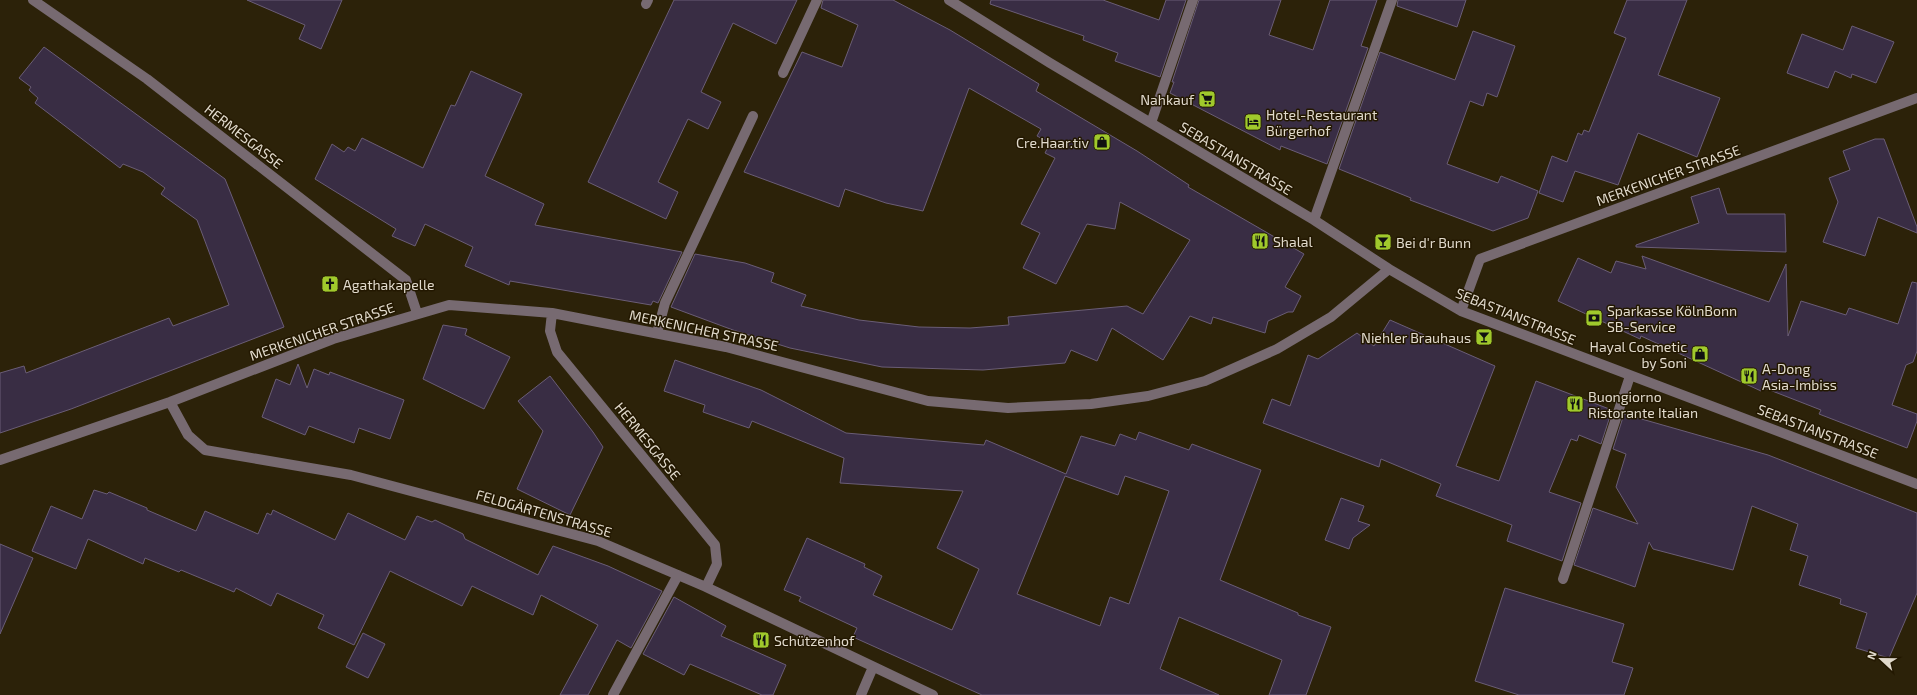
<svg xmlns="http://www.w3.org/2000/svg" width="1917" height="695" font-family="'Exo 2',sans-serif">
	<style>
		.building { fill: #392d44; stroke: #6a5d76; fill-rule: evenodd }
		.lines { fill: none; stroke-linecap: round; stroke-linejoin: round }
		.minor { stroke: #776a71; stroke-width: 10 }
		.labels { text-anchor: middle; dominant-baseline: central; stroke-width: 3; stroke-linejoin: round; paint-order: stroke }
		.poi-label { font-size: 14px; fill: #e1dacc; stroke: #231801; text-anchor: start }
		.street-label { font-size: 14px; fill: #e1dacc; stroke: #231801 }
	</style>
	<rect width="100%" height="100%" fill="#2c2209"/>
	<path class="building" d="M247 0H342L321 49 299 39 305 25Z
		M674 0H797L776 44 733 23 701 92 721 102 708 129 688 119 658 182 678 192 666 219 588 182Z
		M823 0H893L950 30 1039 84 1036 91 1137 151 1189 185 1188 187 1304 254 1285 287 1301 296 1293 312H1288L1268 321 1265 333 1213 317 1211 324 1190 316 1163 360 1112 328 1097 361 1071 350 1065 363 983 370 882 367 790 348 733 330 671 307 695 254 745 263 774 273 771 282 806 295 801 306 859 320 919 327 970 328 1009 325 1008 317 1127 306 1143 314 1190 240 1120 202 1115 229 1087 224 1056 284 1023 268 1040 233 1021 224 1055 158 1045 153 1050 143 1037 136 1041 129 969 88 923 211 886 203 845 189 839 207 744 172 802 52 842 67 858 25 821 8Z
		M991 0H1103L1159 20 1166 0H1186L1160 77 1115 61 1118 53 1083 40 1084 36 990 4Z
		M1199 0H1281L1269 35 1313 50 1330 0H1377L1361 46 1368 48 1327 164 1281 146 1280 150 1170 93 1174 82H1172Z
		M1398 0H1466L1457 27 1397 6Z
		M1627 0H1687L1658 75 1720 98 1697 157 1638 133 1618 185 1575 171 1563 202 1539 193 1552 156 1567 162 1578 133 1582 135 1584 130 1589 132 1626 38 1614 33Z
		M1852 26 1894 42 1876 83 1852 74 1851 78 1835 71 1828 88 1787 73 1802 34 1843 50Z
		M1473 31 1515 46 1497 97 1487 93 1483 106 1470 101 1447 164 1498 183 1501 176 1538 191 1528 218 1493 231 1410 200 1411 198 1339 169 1380 52 1455 80Z
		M44 47 225 179 284 327 71 409 0 433V373L24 366 26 373 169 318 173 326 229 305 197 220 161 194 165 188 143 172 123 164 120 168 35 103 38 98 29 90 31 87 19 78Z
		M471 71 522 94 485 176 544 204 535 225 682 252 658 303 653 301 651 305 510 281 509 285 465 266 473 247 425 224 415 246 392 236 396 229 315 179 332 144 344 152 348 147 355 151 362 138 423 168 451 105 455 106Z
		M1875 139H1884L1917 227V233L1878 217 1865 256 1823 242 1838 202 1829 178 1850 170 1843 151Z
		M1719 188 1727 214H1785L1786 252 1636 247V245L1699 223 1691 197Z
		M1642 256 1769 302 1786 264 1788 336 1801 301 1846 315 1849 308 1898 324 1912 282 1917 283V351L1913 362 1906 365 1892 405 1917 414V421L1907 448 1819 414 1821 410 1762 387 1761 391 1641 336 1640 339 1558 301 1578 258 1611 273 1616 261 1646 269Z
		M1390 320 1495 366 1456 466 1499 481 1536 381 1612 410 1601 444 1579 435 1577 441 1571 439 1549 492 1581 503 1562 561 1507 541 1512 525 1436 496 1441 484 1381 459 1379 467 1263 423 1272 399 1290 406 1308 355 1318 359 1357 333 1374 346Z
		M443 325 467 329 465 335 510 357 484 409 423 379Z
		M675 360 761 390 846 433 984 445 986 440 1066 474 1081 436 1115 446 1120 434 1136 440 1139 432 1189 450 1192 444 1261 470 1220 580 1298 613V615L1331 627 1306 695H1269L1282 660 1179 617 1160 669 1219 695H982L853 637 857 628 799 601 801 597 784 590 807 538 865 564 864 567 882 576 873 595 952 630 979 569 937 548 963 491 840 483 844 458 752 421 749 428 703 412 705 405 664 391ZM1065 476 1118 495 1125 476 1169 491 1129 604 1110 597 1100 626 1017 594Z
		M298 364 307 388 314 369 329 375 330 372 404 400 390 439 359 428 354 443 309 426 305 435 262 417 276 379 290 385Z
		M550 376 593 432 603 447 570 515 517 489 543 431 518 401Z
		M1624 414 1768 455 1917 513V593L1889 658 1856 648 1867 613 1840 604 1841 599 1799 585 1808 556 1790 550 1798 524 1752 506 1733 570 1653 549 1649 542 1635 587 1574 565 1593 508 1638 524 1616 487 1626 454 1613 449Z
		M94 490 107 494 109 492 147 508V510L196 531 205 511 258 534 267 513 271 515 273 510 335 540 348 513 405 540 417 516 432 522 435 520 463 534 465 539 538 575 553 546 608 566 662 591 631 648 617 640 588 695H560L598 625 541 595 533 615 472 586 462 606 390 571 354 645 318 628 324 615 277 593 271 606 236 588 234 592 181 570 179 572 145 558 143 564 88 539 76 569 32 551 51 506 82 519Z
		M1341 498 1364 506 1358 521 1370 525 1353 538 1349 549 1325 540Z
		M0 544 33 558 0 634Z
		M1505 588 1624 624 1612 662 1633 668 1624 695H1519L1475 681Z
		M674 597 726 626 721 636 786 665 773 695H762L690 664 684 675 643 654Z
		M363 633 385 644 368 678 346 667Z"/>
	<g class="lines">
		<path class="minor" d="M33 0 147 79 406 280 417 313
			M949 0 1050 63 1314 220 1389 269 1461 311 1917 484
			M646 4 648 0
			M783 73 817 0
			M1151 123 1193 0
			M1314 220 1392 0
			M1461 311 1480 259 1917 98
			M552 313 550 331 557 352 715 545 717 564 706 587
			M657 333 665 303 753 116
			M170 402 188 435 205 450 351 475 598 541 706 587 933 695
			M0 460 170 402 333 339 449 305 552 313 726 347 928 401 1008 408 1091 404 1148 396 1205 381 1277 349 1331 317 1389 269
			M1563 579 1630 376
			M613 695 678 575
			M861 695 873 667"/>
	</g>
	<defs>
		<g id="supermarket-square" transform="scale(0.9)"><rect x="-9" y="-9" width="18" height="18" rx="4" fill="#a0c92c" stroke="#231801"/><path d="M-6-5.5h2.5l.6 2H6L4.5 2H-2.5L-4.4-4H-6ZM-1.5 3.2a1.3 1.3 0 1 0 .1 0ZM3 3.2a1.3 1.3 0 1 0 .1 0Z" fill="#111"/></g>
		<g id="hotel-square" transform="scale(0.9)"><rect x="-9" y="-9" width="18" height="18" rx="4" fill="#a0c92c" stroke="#231801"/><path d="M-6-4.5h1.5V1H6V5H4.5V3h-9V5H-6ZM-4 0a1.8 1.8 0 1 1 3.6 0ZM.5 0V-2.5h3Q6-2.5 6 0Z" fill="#111"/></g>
		<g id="shop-square" transform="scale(0.9)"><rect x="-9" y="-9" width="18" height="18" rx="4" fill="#a0c92c" stroke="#231801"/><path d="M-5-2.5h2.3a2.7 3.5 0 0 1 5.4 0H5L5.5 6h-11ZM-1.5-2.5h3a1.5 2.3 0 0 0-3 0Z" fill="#111"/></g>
		<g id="restaurant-square" transform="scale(0.9)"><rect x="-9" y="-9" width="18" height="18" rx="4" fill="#a0c92c" stroke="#231801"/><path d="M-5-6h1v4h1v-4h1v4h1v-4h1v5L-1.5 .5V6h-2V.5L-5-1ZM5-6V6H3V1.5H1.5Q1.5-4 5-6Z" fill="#111"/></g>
		<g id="bar-square" transform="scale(0.9)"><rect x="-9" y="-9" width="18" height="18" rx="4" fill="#a0c92c" stroke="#231801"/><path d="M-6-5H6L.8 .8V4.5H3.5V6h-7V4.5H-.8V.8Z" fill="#111"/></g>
		<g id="church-square" transform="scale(0.9)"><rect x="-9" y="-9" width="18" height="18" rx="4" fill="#a0c92c" stroke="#231801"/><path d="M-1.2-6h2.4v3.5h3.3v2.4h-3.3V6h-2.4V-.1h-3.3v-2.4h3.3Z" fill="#111"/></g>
		<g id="bank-square" transform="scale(0.9)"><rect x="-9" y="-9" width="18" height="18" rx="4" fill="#a0c92c" stroke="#231801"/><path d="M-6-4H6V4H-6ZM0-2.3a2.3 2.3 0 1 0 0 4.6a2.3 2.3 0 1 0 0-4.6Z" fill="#111"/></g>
	</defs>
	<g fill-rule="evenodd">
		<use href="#supermarket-square" x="1207" y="99"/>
		<use href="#hotel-square" x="1253" y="122"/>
		<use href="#shop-square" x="1102" y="142"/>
		<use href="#restaurant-square" x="1260" y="241"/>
		<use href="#bar-square" x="1383" y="242"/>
		<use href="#church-square" x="330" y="284"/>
		<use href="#bank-square" x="1594" y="318"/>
		<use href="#bar-square" x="1484" y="337"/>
		<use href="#shop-square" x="1700" y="354"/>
		<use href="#restaurant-square" x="1749" y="376"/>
		<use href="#restaurant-square" x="1575" y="404"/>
		<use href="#restaurant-square" x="761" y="640"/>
	</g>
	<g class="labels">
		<g class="poi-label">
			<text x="1194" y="99" text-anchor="end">Nahkauf</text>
			<text x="1266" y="114">Hotel-Restaurant<tspan x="1266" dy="16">Bürgerhof</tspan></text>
			<text x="1089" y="142" text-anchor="end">Cre.Haar.tiv</text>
			<text x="1273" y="241">Shalal</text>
			<text x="1396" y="242">Bei d'r Bunn</text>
			<text x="343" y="284">Agathakapelle</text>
			<text x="1607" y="310">Sparkasse KölnBonn<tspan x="1607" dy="16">SB-Service</tspan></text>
			<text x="1471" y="337" text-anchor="end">Niehler Brauhaus</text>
			<text x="1687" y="346" text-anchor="end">Hayal Cosmetic<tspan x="1687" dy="16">by Soni</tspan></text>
			<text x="1762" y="368">A-Dong<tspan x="1762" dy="16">Asia-Imbiss</tspan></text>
			<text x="1588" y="396">Buongiorno<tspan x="1588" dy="16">Ristorante Italian</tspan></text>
			<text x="774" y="640">Schützenhof</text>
		</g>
		<g class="street-label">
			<text transform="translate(244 136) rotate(38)">HERMESGASSE</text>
			<text transform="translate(1236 158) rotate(31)">SEBASTIANSTRASSE</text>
			<text transform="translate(1668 175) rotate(-20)">MERKENICHER STRASSE</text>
			<text transform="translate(1516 316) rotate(22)">SEBASTIANSTRASSE</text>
			<text transform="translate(704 330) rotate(12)">MERKENICHER STRASSE</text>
			<text transform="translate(322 331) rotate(-19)">MERKENICHER STRASSE</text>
			<text transform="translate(1818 431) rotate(21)">SEBASTIANSTRASSE</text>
			<text transform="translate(648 441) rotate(51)">HERMESGASSE</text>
			<text transform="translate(544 513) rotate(16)">FELDGÄRTENSTRASSE</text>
		</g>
	</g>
	<g transform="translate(1881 659) rotate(292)" stroke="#231801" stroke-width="3" paint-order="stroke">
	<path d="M0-3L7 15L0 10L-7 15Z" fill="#e1dacc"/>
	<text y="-6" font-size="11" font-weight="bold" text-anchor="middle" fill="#e1dacc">N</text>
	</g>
</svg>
